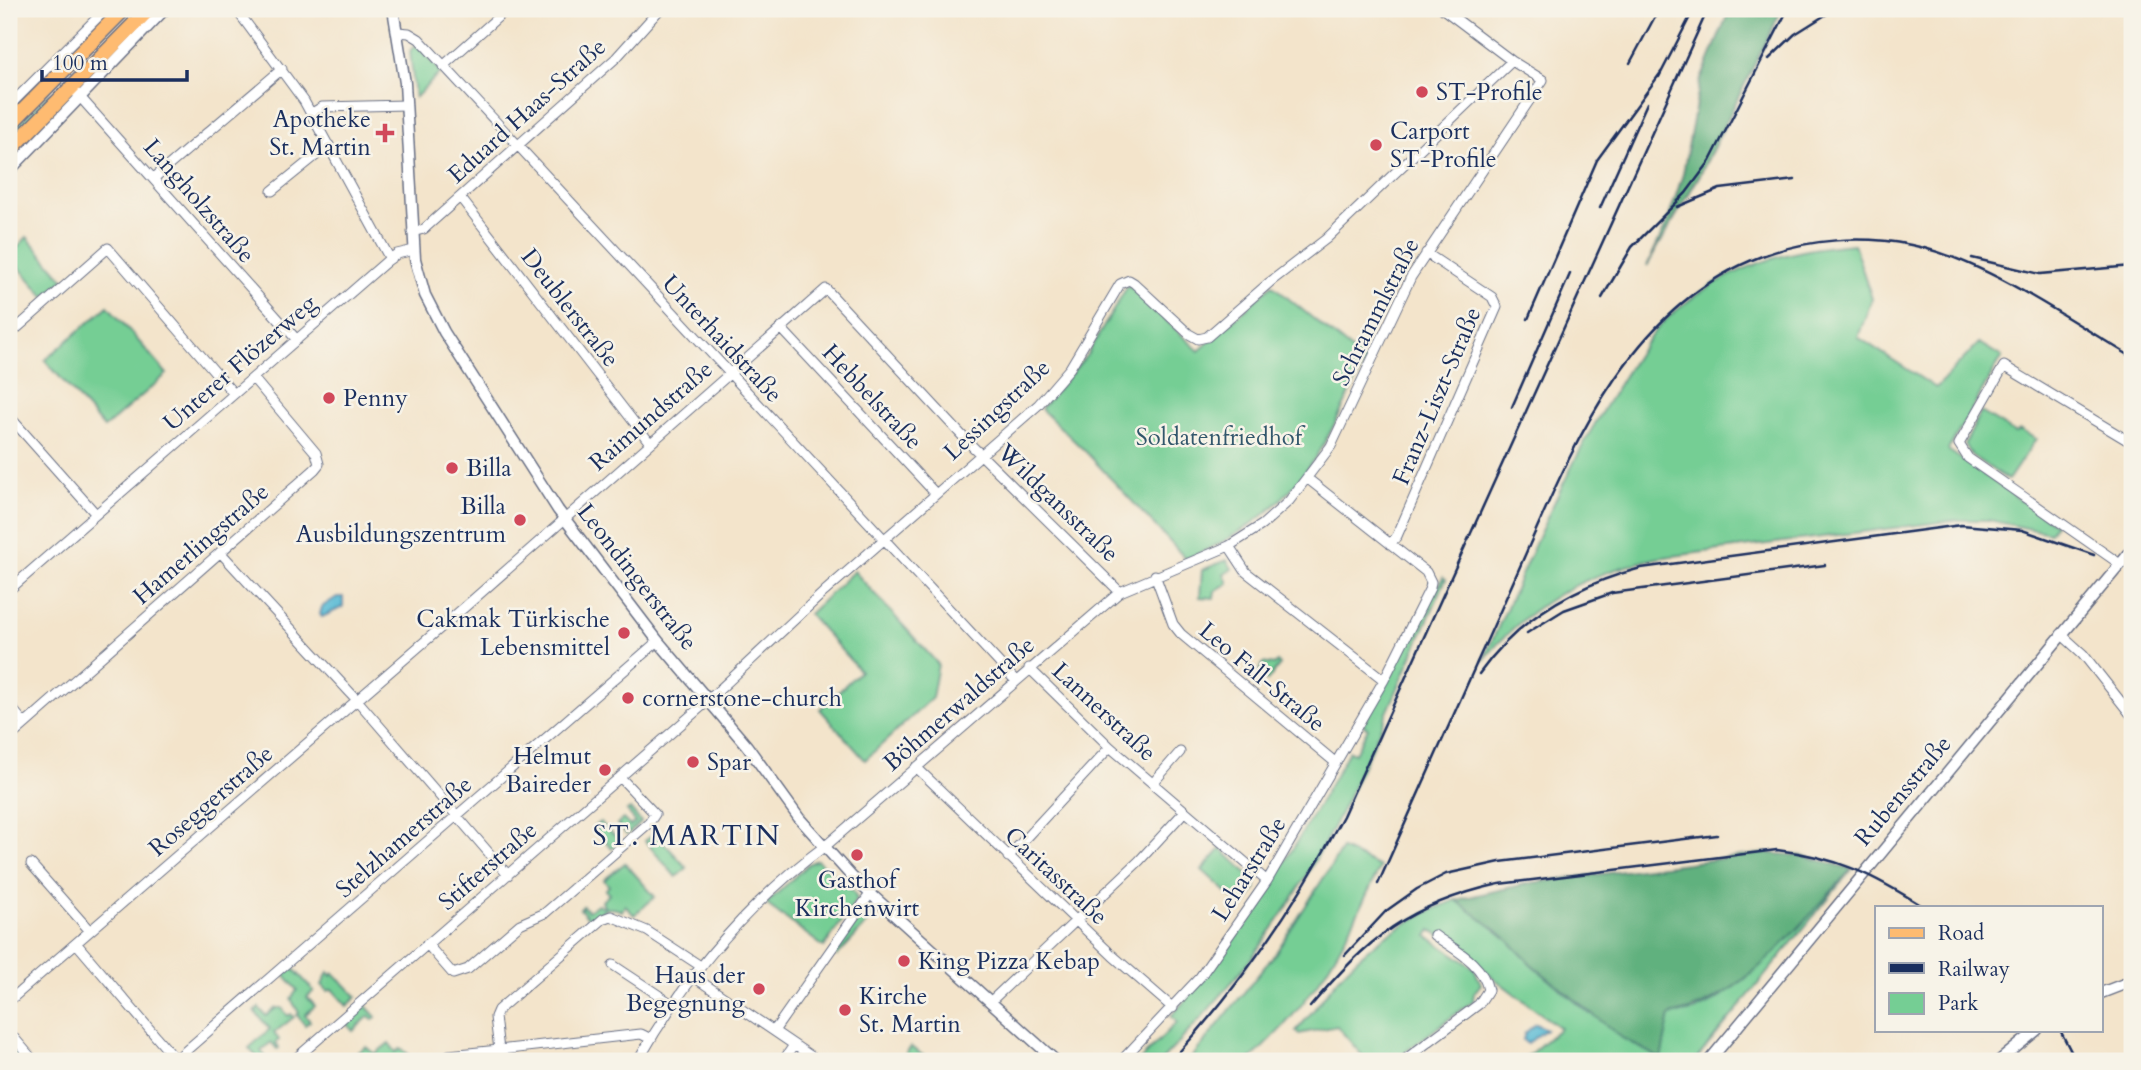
<svg xmlns="http://www.w3.org/2000/svg" width="2141" height="1070" font-family="Cardo,serif">
	<style>
		.green { fill: #75ce94; stroke: #487e79; stroke-width: 2 }
		.forest { fill: #60b17e; stroke: #3e706e; stroke-width: 2 }
		.water { fill: #56b9d4; stroke: #387499; stroke-width: 2 }
		.lines { fill: none; stroke-linecap: round; stroke-linejoin: round }
		.minor-casing { stroke: #676e84; stroke-width: 11 }
		.tertiary-casing { stroke: #676e84; stroke-width: 13 }
		.primary-casing { stroke: #676e84; stroke-width: 17 }
		.minor { stroke: #fff; stroke-width: 9 }
		.tertiary { stroke: #fff; stroke-width: 10 }
		.primary { stroke: #febb71; stroke-width: 14 }
		.rail { stroke: #1b2f5e; stroke-width: 2.5 }
		.poi-dot { fill: #d1495b; stroke: #f7f3e8; stroke-width: 2.5 }
		.labels { text-anchor: middle; dominant-baseline: central; stroke-width: 5; stroke-linejoin: round; paint-order: stroke }
		.poi-label { font-size: 24px; fill: #1b2f5e; stroke: #f7f3e8; text-anchor: start }
		.street-label { font-size: 24px; fill: #1b2f5e; stroke: #f7f3e8 }
		.park-label { font-size: 24px; fill: #32576c; stroke: #f7f3e8 }
		.quarter-label { font-size: 28px; letter-spacing: 2px; fill: #1b2f5e; stroke: #f7f3e8 }
	</style>
	<rect width="100%" height="100%" fill="#f7f3e8"/>
	<filter id="ink" filterUnits="userSpaceOnUse"><feTurbulence type="fractalNoise" baseFrequency=".0143" numOctaves="2"/><feDisplacementMap in="SourceGraphic" scale="14" xChannelSelector="R" yChannelSelector="G"/><feConvolveMatrix kernelMatrix="1 2 1 2 8 2 1 2 1" color-interpolation-filters="sRGB"/></filter>
	<filter id="wash" filterUnits="userSpaceOnUse"><feTurbulence type="fractalNoise" baseFrequency=".00686" numOctaves="4" result="noise"/><feDisplacementMap in="SourceGraphic" scale="28" xChannelSelector="R" yChannelSelector="G"/><feGaussianBlur stdDeviation="1.57" result="paint"/><feColorMatrix in="noise" values="0 0 0 0 0 0 0 0 0 0 0 0 0 0 0 0 0 1.4 0 .05"/><feComposite in="paint" operator="in"/></filter>
	<g filter="url(#wash)">
		<rect width="100%" height="100%" fill="#f3e4cb"/>
		<path class="green" d="M414 46 419 47 441 72 415 98 410 51Z
			M49 93 53 94 52 98 9 143V133Z
			M27 237 64 280 45 297 9 256Z
			M1854 244 1872 299 1858 337 1936 388 1979 343 2002 357 1948 450 2055 524 2050 533 1989 520H1957L1657 558C1583 575 1531 601 1483 661 1526 567 1563 470 1619 384 1634 360 1649 334 1670 316 1722 269 1786 249 1854 244Z
			M1128 285 1199 351 1272 285 1365 361C1319 461 1293 514 1186 559L1087 453 1041 409 1087 355Z
			M108 306 167 374 104 428 45 360Z
			M1981 412 2015 433 2020 430 2036 439 2008 480 1972 456 1965 444Z
			M1227 560 1232 569 1224 574 1228 583 1215 591 1214 598 1200 597 1202 570Z
			M854 571 938 664 932 698 865 760 820 709 860 671 809 614Z
			M1443 577 1446 579C1388 706 1338 845 1252 957 1224 993 1193 1028 1161 1061H1139L1177 1022 1171 1016C1244 939 1297 843 1349 751L1355 753 1368 728 1363 725 1434 587 1439 586Z
			M1277 662 1280 665 1267 681 1258 673 1263 663 1274 665Z
			M630 809 641 822 627 835 617 824 623 819 630 826 635 822 627 811Z
			M600 822 620 841 612 849 594 827Z
			M655 833 687 868 676 877 645 841Z
			M1221 849 1255 880 1256 887 1243 907 1202 870Z
			M1342 849 1380 867C1342 947 1316 1001 1248 1061H1189L1275 954Z
			M817 860 854 892 857 899 824 947 766 904 808 864Z
			M625 863 655 897 634 915 625 905 622 911C608 904 600 911 590 920L580 909 583 906 588 911 598 904 605 908 602 901 609 894 605 890 609 886 604 880Z
			M1852 869 1695 1061H1522L1560 1028 1491 976 1468 954 1431 930 1427 936 1474 968 1481 984 1474 993 1473 1001 1393 1061H1367L1337 1026 1299 1034 1296 1031C1310 1016 1320 1001 1333 985 1365 944 1408 918 1456 900L1504 936 1531 964 1590 1014 1670 1015 1694 1011 1718 999 1749 975Z
			M865 905 876 914 837 956 833 953Z
			M291 966 314 991 307 997 315 1006 305 1015 310 1021 305 1025 297 1015 299 1013 291 999 297 990 283 973Z
			M328 972 331 976 334 973 357 997 347 1006 332 989 328 991 322 985Z
			M365 1005 376 1017 373 1020 369 1016 353 1031 345 1022Z
			M259 1008 266 1016 276 1008H282L288 1016 291 1014 294 1017 274 1033 279 1040 276 1043 279 1048 277 1049 271 1042 261 1051 269 1061H260L249 1048 270 1029 255 1012Z
			M9 1040 27 1061H9Z
			M389 1043 396 1052 401 1048 409 1055 405 1061H339L336 1058 354 1055 366 1047 375 1054Z
			M911 1047 931 1061H901Z"/>
		<path class="forest" d="M1730 9H1782L1701 173 1647 266 1667 223 1683 174 1700 82Z
			M1766 853 1804 856 1852 869C1801 922 1745 1002 1670 1015L1661 1059 1622 1038 1531 964 1504 936 1456 900 1530 883Z"/>
		<path class="water" d="M337 597H343V607L322 617 320 614 322 607Z
			M1536 1024 1546 1029 1527 1044 1523 1040 1525 1033Z"/>
	</g>
	<g filter="url(#ink)">
		<g class="lines">
			<g class="minor-casing">
				<path id="minor" d="M236 9 304 101 390 259
					M398 32 409 33 419 39 1015 680
					M443 66 507 9
					M72 88 297 340
					M9 106 106 9
					M312 113 322 107 406 105
					M154 178 282 69
					M272 191 329 145
					M460 197 650 443
					M412 232 424 229 616 58 660 9
					M781 328 935 493
					M9 335 108 248 234 394
					M9 416 95 513
					M1390 544 1397 536 1497 307 1492 297 1426 253
					M1229 546 1246 572 1384 680
					M220 552 357 700 508 875
					M2120 564 1968 458 1959 444 2004 366 2132 443
					M1155 575 1173 624 1181 634 1336 763
					M9 590 387 261 397 254 414 250
					M2061 634 2083 654 2132 716
					M1029 668 1110 747 1267 881
					M9 705 25 724 315 469 319 464 316 453 253 378
					M9 738 25 724
					M916 767 1113 956 1173 1008
					M1153 783 1180 752
					M1008 857 1110 747
					M31 864 90 931
					M76 943 176 1060
					M427 944 453 974 468 969 520 924 545 913 649 823 655 814 620 777
					M613 965 672 1004
					M691 975 818 1061
					M9 1001 467 605 826 289 968 442 1120 592
					M990 1002 1139 861 1185 811
					M774 1031 870 894
					M9 1032 34 1061
					M651 1039 641 1034 499 1050 495 1017 498 1010 603 919 611 916 647 931 699 965
					M449 1055 499 1050
					M174 1061 658 641
					M293 1061 702 706 824 592 1038 405 1070 368 1120 284 1129 280 1134 283 1189 334 1198 339 1207 337 1270 282 1326 239 1512 61
					M638 1061C687 974 748 902 829 843L1120 592 1229 546 1262 525 1289 501 1331 446 1411 277 1543 80 1512 61 1443 9
					M783 1061 794 1045
					M1121 1061 1200 977 1267 881 1384 680 1430 588 1431 582 1426 572 1308 479
					M1403 1061 1479 1004 1488 990C1483 963 1455 950 1434 935"/>
			</g>
			<g class="tertiary-casing">
				<path id="tertiary" d="M393 9 405 83 415 259 425 295 444 332 558 510 658 641 747 746 799 818 852 877 1056 1061
					M9 171 165 9
					M2101 993 2132 981
					M1709 1061 2132 550
					M1999 1061 2037 1030"/>
			</g>
			<g class="primary-casing">
				<path id="primary" d="M9 125 124 9
					M9 151 149 9"/>
			</g>
			<use href="#minor" class="minor"/>
			<use href="#tertiary" class="tertiary"/>
			<use href="#primary" class="primary"/>
			<path class="rail" d="M1769 59 1795 34 1835 9
				M1630 63 1659 9
				M1659 77 1694 9
				M1677 207 1720 189 1795 180
				M1600 208 1647 103
				M1972 258 2040 274 2132 266
				M1602 298 1632 247 1686 193 1710 161 1788 9
				M1528 319 1597 160 1662 71
				M1512 407 1570 274
				M1527 633 1564 610 1612 593 1825 565
				M1479 674C1519 618 1575 585 1641 568L1961 525 2022 530 2094 555
				M1378 884C1421 788 1463 693 1506 598 1565 468 1618 310 1762 256 1809 239 1862 235 1911 245 1984 259 2067 319 2132 357
				M1345 955 1386 911 1417 889 1446 874 1500 862 1717 835
				M1310 1007C1368 938 1409 904 1499 884L1777 850C1838 857 1873 875 1924 907
				M2060 1030 2076 1061
				M1171 1061C1240 987 1296 905 1343 816L1708 9"/>
		</g>
	</g>
	<g class="poi-dot">
		<circle cx="1422" cy="92" r="7"/>
		<path d="M381.5 122.5h7v7h7v7h-7v7h-7v-7h-7v-7h7z"/>
		<circle cx="1376" cy="145" r="7"/>
		<circle cx="329" cy="398" r="7"/>
		<circle cx="452" cy="468" r="7"/>
		<circle cx="520" cy="520" r="7"/>
		<circle cx="624" cy="633" r="7"/>
		<circle cx="628" cy="698" r="7"/>
		<circle cx="693" cy="762" r="7"/>
		<circle cx="605" cy="770" r="7"/>
		<circle cx="857" cy="855" r="7"/>
		<circle cx="904" cy="961" r="7"/>
		<circle cx="759" cy="989" r="7"/>
		<circle cx="845" cy="1010" r="7"/>
	</g>
	<g class="labels">
		<g class="poi-label">
			<text x="1436" y="92">ST-Profile</text>
			<text x="371" y="119" text-anchor="end">Apotheke<tspan x="371" dy="28">St. Martin</tspan></text>
			<text x="1390" y="131">Carport<tspan x="1390" dy="28">ST-Profile</tspan></text>
			<text x="343" y="398">Penny</text>
			<text x="466" y="468">Billa</text>
			<text x="506" y="506" text-anchor="end">Billa<tspan x="506" dy="28">Ausbildungszentrum</tspan></text>
			<text x="610" y="619" text-anchor="end">Cakmak Türkische<tspan x="610" dy="28">Lebensmittel</tspan></text>
			<text x="642" y="698">cornerstone-church</text>
			<text x="591" y="756" text-anchor="end">Helmut<tspan x="591" dy="28">Baireder</tspan></text>
			<text x="707" y="762">Spar</text>
			<text x="857" y="880" text-anchor="middle">Gasthof<tspan x="857" dy="28">Kirchenwirt</tspan></text>
			<text x="918" y="961">King Pizza Kebap</text>
			<text x="745" y="975" text-anchor="end">Haus der<tspan x="745" dy="28">Begegnung</tspan></text>
			<text x="859" y="996">Kirche<tspan x="859" dy="28">St. Martin</tspan></text>
		</g>
		<g class="street-label">
			<text transform="translate(527 111) rotate(-42)">Eduard Haas-Straße</text>
			<text transform="translate(199 201) rotate(49)">Langholzstraße</text>
			<text transform="translate(570 308) rotate(52)">Deublerstraße</text>
			<text transform="translate(1376 312) rotate(-63)">Schrammlstraße</text>
			<text transform="translate(722 339) rotate(47)">Unterhaidstraße</text>
			<text transform="translate(240 363) rotate(-41)">Unterer Flözerweg</text>
			<text transform="translate(1437 396) rotate(-67)">Franz-Liszt-Straße</text>
			<text transform="translate(872 397) rotate(47)">Hebbelstraße</text>
			<text transform="translate(997 410) rotate(-43)">Lessingstraße</text>
			<text transform="translate(651 416) rotate(-41)">Raimundstraße</text>
			<text transform="translate(1058 503) rotate(44)">Wildgansstraße</text>
			<text transform="translate(201 544) rotate(-41)">Hamerlingstraße</text>
			<text transform="translate(637 577) rotate(52)">Leondingerstraße</text>
			<text transform="translate(1262 677) rotate(40)">Leo Fall-Straße</text>
			<text transform="translate(959 704) rotate(-41)">Böhmerwaldstraße</text>
			<text transform="translate(1104 712) rotate(43)">Lannerstraße</text>
			<text transform="translate(1903 791) rotate(-50)">Rubensstraße</text>
			<text transform="translate(211 801) rotate(-41)">Roseggerstraße</text>
			<text transform="translate(404 837) rotate(-41)">Stelzhamerstraße</text>
			<text transform="translate(488 866) rotate(-41)">Stifterstraße</text>
			<text transform="translate(1249 869) rotate(-58)">Leharstraße</text>
			<text transform="translate(1056 876) rotate(43)">Caritasstraße</text>
		</g>
		<g class="park-label">
			<text x="1219" y="437">Soldatenfriedhof</text>
		</g>
		<g class="quarter-label">
			<text x="687" y="836">ST. MARTIN</text>
		</g>
	</g>
	<rect width="2141" height="1070" fill="none" stroke="#f7f3e8" stroke-width="35"/>
	<rect x="1875" y="906" width="228" height="126" fill="#f7f3e8" stroke="#9fa5b1" stroke-width="2"/>
	<rect x="1889" y="928" width="35" height="10" fill="#febb71" stroke="#9fa5b1" stroke-width="2"/>
	<text x="1938" y="940" font-size="21" fill="#1b2f5e">Road</text>
	<rect x="1889" y="963" width="35" height="10" fill="#1b2f5e" stroke="#9fa5b1" stroke-width="2"/>
	<text x="1938" y="976" font-size="21" fill="#1b2f5e">Railway</text>
	<rect x="1889" y="993" width="35" height="21" fill="#75ce94" stroke="#9fa5b1" stroke-width="2"/>
	<text x="1938" y="1010" font-size="21" fill="#1b2f5e">Park</text>
	<path d="M42 70v10h145v-10" fill="none" stroke="#1b2f5e" stroke-width="3.5"/>
	<text x="52" y="70" font-size="21" fill="#1b2f5e" stroke="#f7f3e8" stroke-width="5" paint-order="stroke">100 m</text>
</svg>
